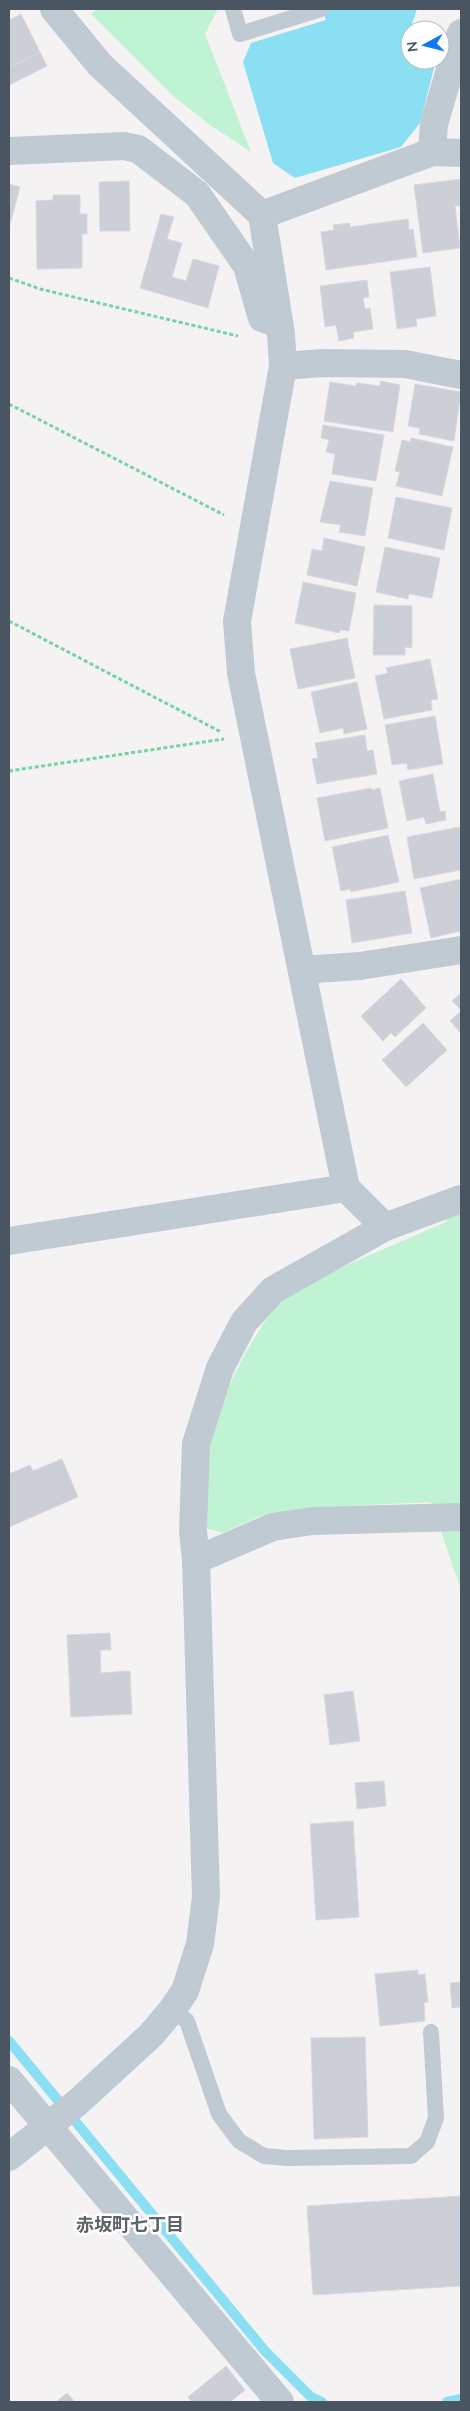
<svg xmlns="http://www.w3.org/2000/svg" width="470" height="2411" font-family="'Nunito Sans','Noto Sans JP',sans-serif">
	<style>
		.green { fill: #c0f3d3 }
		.water { fill: #8bdff2 }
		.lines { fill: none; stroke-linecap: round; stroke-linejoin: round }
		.stream { stroke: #8bdff2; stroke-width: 10 }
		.building { fill: #cccfd5; stroke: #d6d9de }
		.path { stroke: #76d4a3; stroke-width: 3; stroke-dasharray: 4 2.5; stroke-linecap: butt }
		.service { stroke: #c0cad2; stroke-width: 16 }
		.minor { stroke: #c0cad2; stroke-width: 28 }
		.tertiary { stroke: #c0cad2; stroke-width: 28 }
		.labels { text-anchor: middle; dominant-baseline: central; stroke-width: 5; stroke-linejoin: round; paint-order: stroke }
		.neighbourhood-label { font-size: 18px; font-weight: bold; fill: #5e6368; stroke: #fff }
	</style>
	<rect width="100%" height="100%" fill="#f5f2f3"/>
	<path class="green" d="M97 9H218L205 34 251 152 210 125 171 94 91 14Z
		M461 1184V1590L431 1502 324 1507 258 1517 222 1533 203 1527 204 1459 216 1411 246 1352 275 1305 324 1275 446 1222Z"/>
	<path class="water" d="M322 9H417L408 36 410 37V60H436L420 123 401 147 295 178 273 163 243 62 251 43 326 20Z"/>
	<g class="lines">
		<path class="stream" d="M9 2041 265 2351 311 2397 322 2402
			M447 2402 461 2399"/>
	</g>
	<path class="building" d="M21 14 40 52 9 68V20Z
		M40 52 47 66 9 85V68Z
		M461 179V205L455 206 460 248 423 253 414 185Z
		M129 181 130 231H100L99 182Z
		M9 184 20 187 9 228Z
		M53 195H80V214H87V234H82V268L37 269 36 201 53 200Z
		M161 214 174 217 167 239 182 243 172 277 186 281 193 259 219 266 208 308 140 288Z
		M408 219 409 230 413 229 417 257 326 270 321 232 334 230 333 225 350 223V227Z
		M430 267 436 316 416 319 417 326 397 329 390 272Z
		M367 280 369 297 363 298 365 309 370 308 373 329 353 332 354 338 339 341 336 325 325 327 320 286Z
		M381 381 400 385 393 432 324 421 330 382 356 386 357 383 380 386Z
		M415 384 461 392 454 441 419 434 420 428 408 426Z
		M323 425 384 435 376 481 332 474 335 454 326 452 329 440 321 438Z
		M411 438 453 447 442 496 396 486 400 472 395 471 402 440 410 442Z
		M330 481 373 488 365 536 339 532 341 525 320 522Z
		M396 497 452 508 444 550 388 538Z
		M324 538 365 547 357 586 307 575 312 549 322 551Z
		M385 547 440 558 432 598 409 594 408 599 376 592Z
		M303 582 356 593 349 631 340 630 339 633 295 623Z
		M374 605 412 606V648L405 647V655H373Z
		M347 638 355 678 298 689 290 649Z
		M430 659 438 699 431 700 432 710 384 719 375 676 388 673 386 668Z
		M357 682 367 729 344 734 343 728 320 733 311 692Z
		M435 716 443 764 408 770 407 763 392 765 385 725Z
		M365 735 367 751 373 750 377 774 317 784 312 759 318 758 315 743Z
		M433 774 440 812 445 811 446 820 426 824 424 817 407 821 399 781Z
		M371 788 372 790 380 788 388 828 325 841 317 798Z
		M460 827 461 870 414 879 407 837Z
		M388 835 399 882 351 892 350 889 341 891 332 847Z
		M461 879V931L431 938 420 888Z
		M405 891 412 933 352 943 346 900Z
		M401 979 426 1008 395 1037 391 1033 383 1041 361 1016Z
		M461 993V1010L452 1001Z
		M461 1011V1033L450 1021Z
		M423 1023 447 1050 406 1087 382 1060Z
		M62 1459 78 1497 9 1527V1474L30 1465 33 1471Z
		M110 1633 111 1650H100L101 1673 130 1671 132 1714 71 1717 67 1635Z
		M353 1691 360 1741 330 1745 324 1695Z
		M384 1781 386 1806 357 1809 355 1783Z
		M353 1821 359 1917 316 1920 310 1824Z
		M418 1970V1975L425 1974 428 2002 424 2003 425 2021 380 2026 375 1974Z
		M461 1982V2007L452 2008 450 1983Z
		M365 2037 368 2137 314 2139 311 2038Z
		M461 2196V2286L313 2295 307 2206Z
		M226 2366 245 2390 230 2402H192L188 2397Z
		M67 2393 75 2402H56Z"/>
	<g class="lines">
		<path class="path" d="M9 278 40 289 238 336
			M9 404 224 515
			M9 621 221 732
			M9 771 224 739"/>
		<path class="service" d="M233 9 240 34 321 9
			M172 2010 187 2021 219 2114 239 2141 264 2156 287 2158 411 2156 427 2142 436 2118 431 2032"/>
		<path class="minor" d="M54 9 100 65 262 215 281 334 283 366 237 621 241 673 346 1188 385 1227
			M9 151 124 146 138 149 197 194 247 266 262 318 276 323
			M432 152 434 124 461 33
			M262 215 432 152 461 153
			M283 366 323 363 405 364 461 375
			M302 970 360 966 461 950
			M9 1241 346 1188
			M196 1560 273 1527 312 1521 461 1517
			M9 2080 280 2402"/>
		<path class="tertiary" d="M9 2157 78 2102 151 2035 172 2010 185 1991 200 1944 206 1897 196 1560 193 1531 196 1444 220 1368 244 1322 273 1290 385 1227 461 1199"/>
	</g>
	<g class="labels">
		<g class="neighbourhood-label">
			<text x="130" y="2225">赤坂町七丁目</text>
		</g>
	</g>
	<rect width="470" height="2411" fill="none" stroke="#495662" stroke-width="20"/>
	<g transform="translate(425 45) rotate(263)"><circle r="24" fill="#ffffff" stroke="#b6bbc0"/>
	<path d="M0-4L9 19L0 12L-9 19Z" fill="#1078f1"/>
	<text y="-8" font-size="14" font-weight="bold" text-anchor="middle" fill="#495662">N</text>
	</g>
</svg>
